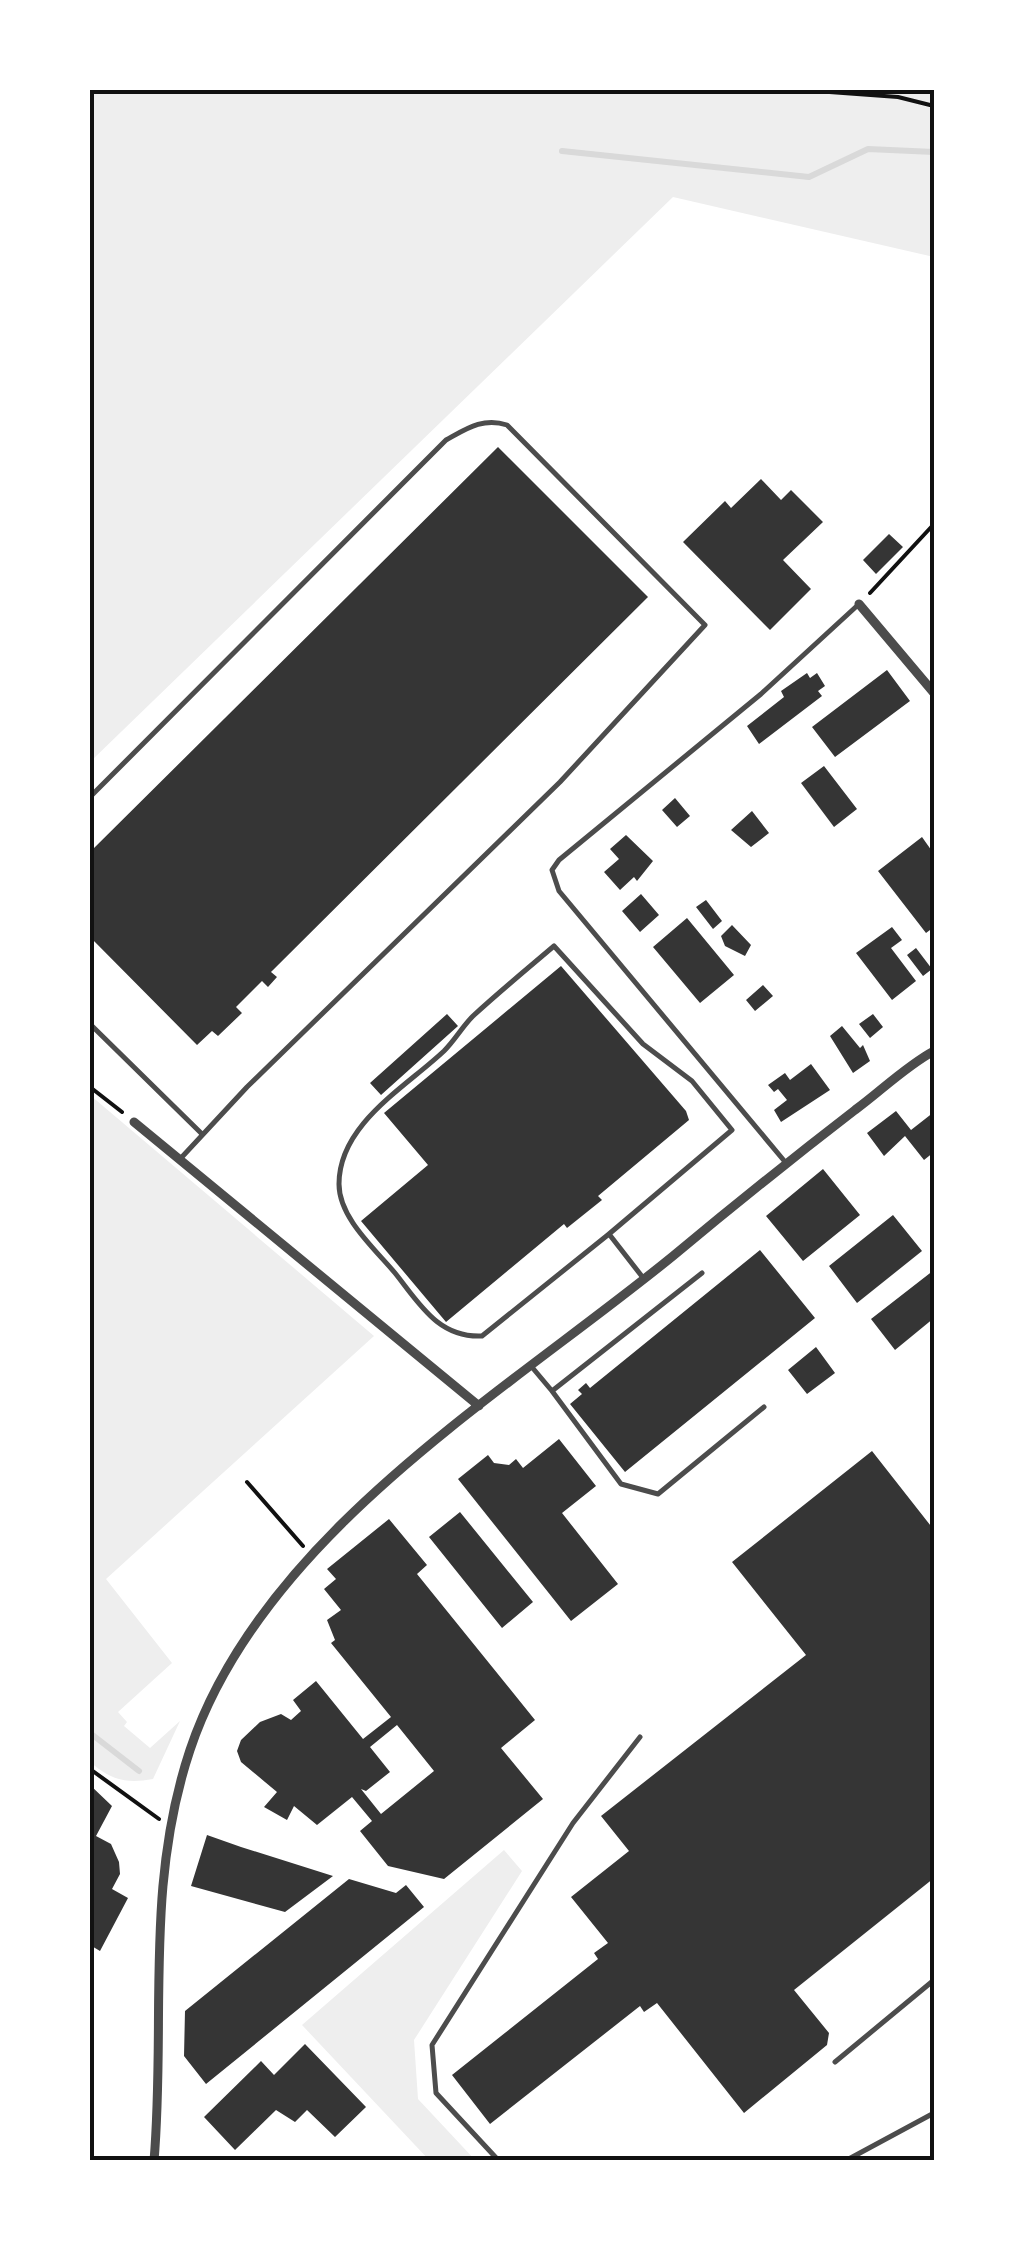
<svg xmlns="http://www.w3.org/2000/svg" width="1024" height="2251" font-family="Ubuntu,sans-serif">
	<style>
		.green { fill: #eee }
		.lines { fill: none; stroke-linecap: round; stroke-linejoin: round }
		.stream { stroke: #d9d9d9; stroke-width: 6 }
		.building { fill: #353535; fill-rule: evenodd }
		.path { stroke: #111; stroke-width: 4 }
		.service { stroke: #4c4c4c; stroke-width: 5 }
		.minor { stroke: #4c4c4c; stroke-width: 9 }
		.neatline { fill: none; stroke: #111; stroke-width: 4 }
	</style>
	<rect width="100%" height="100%" fill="#fff"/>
	<path class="green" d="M90 90H934V257L673 197 90 762Z
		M90 1095 374 1336 106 1579 172 1663 118 1712 127 1722 124 1726 150 1748 180 1721 153 1779C126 1784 111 1780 90 1762Z
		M504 1850 522 1871 414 2040 418 2099 476 2161H430L302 2025Z"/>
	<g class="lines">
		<path class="stream" d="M562 151 809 177 868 149 934 152
			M90 1733 139 1771"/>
	</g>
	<path class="building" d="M498 447 648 597 271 972 277 977 268 987 262 981 236 1007 242 1013 218 1036 212 1031 197 1045 90 937V852Z
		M761 479 781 500 791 490 823 522 783 560 811 589 770 630 683 542 725 501 731 508Z
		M889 534 903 547 876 574 863 560Z
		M887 670 910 701 835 757 812 727Z
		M807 673 810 678 817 673 825 686 818 691 822 696 759 744 747 726 784 697 781 691Z
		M824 766 857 809 834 827 801 783Z
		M675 798 690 816 677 827 662 810Z
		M752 811 769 833 751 847 731 830Z
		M626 835 653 861 637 881 634 877 620 890 604 872 619 859 610 849Z
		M922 837 934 854V927L926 933 878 871Z
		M641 894 659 915 640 932 622 911Z
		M706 900 722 921 713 929 696 907Z
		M687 918 734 975 700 1003 653 947Z
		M732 925 751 945 745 956 725 946 721 936Z
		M892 927 902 940 891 948 916 981 892 1000 856 953Z
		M916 948 932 969 923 976 907 955Z
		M561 966 686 1111 689 1120 598 1196 602 1200 567 1228 564 1224 446 1322 361 1221 428 1165 384 1113Z
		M763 985 773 996 755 1011 746 1000Z
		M447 1014 458 1026 381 1095 370 1083Z
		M873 1014 883 1027 870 1038 859 1024Z
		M842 1026 860 1048 863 1045 870 1061 853 1073 830 1036Z
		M811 1064 830 1090 781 1122 774 1110 787 1100 778 1089 774 1092 768 1085 785 1073 790 1080Z
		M896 1111 911 1130 934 1112V1152L924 1160 905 1136 884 1156 867 1133Z
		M823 1169 860 1215 803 1261 766 1216Z
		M893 1215 922 1251 857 1303 829 1266Z
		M760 1250 815 1318 625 1472 570 1404 582 1394 578 1390 586 1383 590 1388Z
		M934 1270V1318L895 1350 871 1319Z
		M816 1347 835 1373 807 1394 788 1370Z
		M559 1439 596 1486 562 1513 618 1584 571 1621 458 1479 488 1455 494 1463 509 1465 516 1459 523 1468Z
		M872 1451 934 1530V1878L794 1990 829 2033 827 2045 744 2113 657 2003 644 2012 640 2006 490 2124 452 2075 598 1959 594 1953 608 1943 571 1897 629 1851 601 1816 806 1655 732 1562Z
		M460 1512 533 1602 502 1628 429 1537Z
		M389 1519 427 1565 417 1574 535 1720 501 1748 543 1799 444 1879 388 1866 360 1831 372 1821 352 1797 317 1825 294 1806 287 1820 264 1807 277 1792 241 1762 237 1751 241 1740 260 1722 281 1714 291 1720 301 1711 293 1700 316 1681 363 1739 391 1717 331 1643 335 1640 327 1620 341 1610 324 1589 336 1579 327 1569ZM397 1725 434 1771 381 1814 361 1789 366 1791 390 1772 370 1747Z
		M90 1785 112 1806 96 1836 111 1844 119 1862 120 1874 112 1889 128 1898 100 1951 90 1945Z
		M207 1835 241 1847 333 1876 285 1912 191 1886Z
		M349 1879 396 1893 406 1885 424 1907 206 2084 184 2056 185 2011Z
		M305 2044 366 2107 335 2137 307 2110 295 2122 276 2110 235 2150 204 2117 261 2061 274 2075Z"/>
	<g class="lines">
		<path class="path" d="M802 90 898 97 934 106
			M870 593 934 524
			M90 1087 122 1112
			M247 1482 303 1546
			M90 1769 159 1819"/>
		<path class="service" d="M90 797 446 440C466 429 483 417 507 425L705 625 560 782 247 1087 181 1158
			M90 1024 202 1134
			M786 1163 559 891 552 870 559 860 761 694 859 604
			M609 1234 482 1336C438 1338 419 1303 395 1273 375 1249 339 1218 339 1184 339 1124 406 1087 444 1051 455 1040 462 1027 473 1016 499 992 527 969 554 946L643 1044 692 1081 732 1130 609 1234 644 1279
			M531 1366 552 1391 702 1273
			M552 1391 621 1484 658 1494 764 1407
			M835 2062 934 1980
			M499 2161 436 2093 432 2045 573 1823 640 1737
			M845 2161 934 2113"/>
		<path class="minor" d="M859 604 934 693
			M134 1122 479 1406
			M154 2161C166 2020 144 1888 190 1750 262 1535 505 1393 673 1256 733 1206 794 1157 855 1110 881 1091 906 1066 934 1051"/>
	</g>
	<rect width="1024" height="2251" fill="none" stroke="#ffffff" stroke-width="185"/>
	<rect x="92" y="92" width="840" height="2066" class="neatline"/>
</svg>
